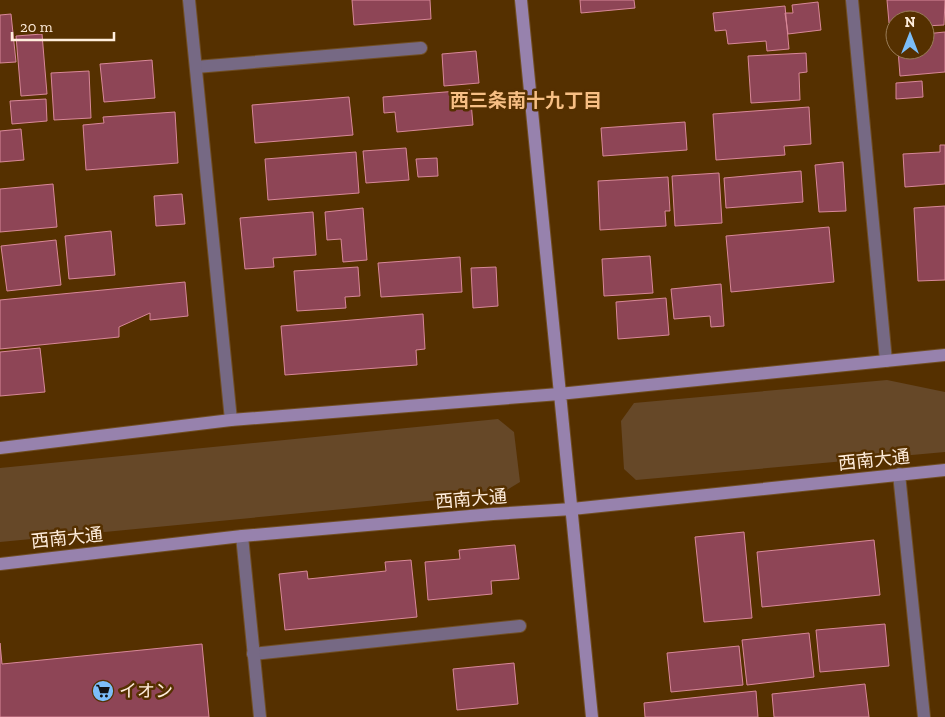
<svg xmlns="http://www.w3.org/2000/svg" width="945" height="717" font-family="'Zilla Slab','Noto Sans JP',serif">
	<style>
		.green { fill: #664828 }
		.building { fill: #8e4556; stroke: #d88898 }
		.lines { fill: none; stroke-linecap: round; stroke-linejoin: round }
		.lane-casing { stroke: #704e23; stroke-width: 14 }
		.street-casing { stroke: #704e23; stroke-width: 14 }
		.secondary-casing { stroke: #704e23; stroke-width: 14 }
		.lane { stroke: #766984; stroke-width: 12 }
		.street { stroke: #766984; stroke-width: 12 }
		.secondary { stroke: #9782ad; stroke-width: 12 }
		.labels { text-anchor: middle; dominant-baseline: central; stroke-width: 5; stroke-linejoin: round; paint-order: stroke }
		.street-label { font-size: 18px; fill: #ffeddc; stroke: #553000 }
		.poi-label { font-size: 18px; fill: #ffeddc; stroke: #553000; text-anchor: start }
		.neighbourhood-label { font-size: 19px; font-weight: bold; fill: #f7bf84; stroke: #553000 }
	</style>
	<rect width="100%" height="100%" fill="#553000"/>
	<path class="green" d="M887 380 945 392V452L636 480 624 469 621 421 634 403Z
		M498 419 514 432 520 482 500 494 0 542V468Z"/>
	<path class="building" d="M352 0H430L431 19 354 25Z
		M580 0H634L635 8 581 13Z
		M887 0H945L944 25 925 26V20H895V23H889Z
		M818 2 821 30 788 34 785 13H793L792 5Z
		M785 6 789 49 767 51 766 41 728 44 726 30 715 31 713 13Z
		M11 14 16 62 0 63V15Z
		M945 32V72L900 76 898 50H925V34Z
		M42 34 47 94 21 96 16 36Z
		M476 51 479 83 444 86 442 54Z
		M806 53 807 72 799 73 800 100 751 103 748 56Z
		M152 60 155 98 104 102 100 64Z
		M89 71 91 118 54 120 51 73Z
		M922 81 923 97 896 99V83Z
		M470 90 473 125 397 132 395 112 384 113 383 97Z
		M349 97 353 135 255 143 252 105Z
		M46 99 47 121 12 124 10 101Z
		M809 107 811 144 784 146 785 155 716 160 713 114Z
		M175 112 178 163 86 170 83 125 104 123 103 117Z
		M685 122 687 150 603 156 601 128Z
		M21 129 24 160 0 162V131Z
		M940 145H945V184L905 187 903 154 940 152Z
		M406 148 409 180 366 183 363 151Z
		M356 152 359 193 268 200 265 159Z
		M437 158 438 176 418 177 416 159Z
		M843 162 846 211 819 212 815 165Z
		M801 171 803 202 726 208 724 178Z
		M719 173 722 223 675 226 672 176Z
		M668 177 670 211H665L666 226 600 230 598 181Z
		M53 184 57 227 0 232V189Z
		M182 194 185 224 156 226 154 196Z
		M945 206V280L918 281 914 208Z
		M363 208 367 260 343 262 341 239 327 240 325 212Z
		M313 212 316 255 273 258 274 267 245 269 240 218Z
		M829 227 834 282 731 292 726 236Z
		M111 231 115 275 69 279 65 236Z
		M56 240 61 285 7 291 1 246Z
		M650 256 653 293 604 296 602 259Z
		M460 257 462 292 381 297 378 263Z
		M358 267 360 296 345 297 346 308 297 311 294 271Z
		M496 267 498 306 473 308 471 268Z
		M185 282 188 316 150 320V313L119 327V337L0 349V300Z
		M721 284 724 326 711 327 710 316 674 319 671 289Z
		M666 298 669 335 618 339 616 302Z
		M423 314 425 349 416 350 417 365 285 375 281 326Z
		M40 348 45 392 0 396V352Z
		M744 532 752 618 704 622 695 537Z
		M874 540 880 595 762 607 757 552Z
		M515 545 519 579 491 581 492 594 428 600 425 562 460 559 459 550Z
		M411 560 417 617 285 630 279 574 307 571 308 579 386 571 385 562Z
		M885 624 889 666 820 672 816 630Z
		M809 633 814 677 747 685 742 640Z
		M0 643 2 664 202 644 209 717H0Z
		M739 646 743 685 671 692 667 653Z
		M514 663 518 704 457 710 453 669Z
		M865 684 869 717H774L772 694Z
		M756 691 758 717H645L644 703Z"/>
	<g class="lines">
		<g class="lane-casing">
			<path id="lane" d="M196 67 421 48
				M253 654 520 626"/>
		</g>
		<g class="street-casing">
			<path id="street" d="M189 0 231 420
				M852 0 886 361
				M899 474 924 717
				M242 536 260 717"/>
		</g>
		<g class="secondary-casing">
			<path id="secondary" d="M521 0 592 717
				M0 448 231 420 559 394 945 355
				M0 564 242 536 493 514 572 509 945 470"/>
		</g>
		<use href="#lane" class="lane"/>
		<use href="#street" class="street"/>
		<use href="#secondary" class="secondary"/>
	</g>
	<defs>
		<g id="supermarket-disc" transform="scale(1.125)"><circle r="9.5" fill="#7cbef9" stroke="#553000"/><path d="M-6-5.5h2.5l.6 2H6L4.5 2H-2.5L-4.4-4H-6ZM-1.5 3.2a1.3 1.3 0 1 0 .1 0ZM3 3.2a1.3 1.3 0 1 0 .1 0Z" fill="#111"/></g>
	</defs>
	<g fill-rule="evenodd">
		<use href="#supermarket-disc" x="103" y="691"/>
	</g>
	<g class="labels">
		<g class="street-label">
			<text transform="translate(874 460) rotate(-6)">西南大通</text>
			<text transform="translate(471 499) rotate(-5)">西南大通</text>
			<text transform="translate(67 538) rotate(-6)">西南大通</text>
		</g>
		<g class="poi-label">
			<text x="119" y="691">イオン</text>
		</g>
		<g class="neighbourhood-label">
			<text x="526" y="100">西三条南十九丁目</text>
		</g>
	</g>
	<g transform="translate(910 35)"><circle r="24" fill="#553000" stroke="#997c58"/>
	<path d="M0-4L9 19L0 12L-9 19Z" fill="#7cbef9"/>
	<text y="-8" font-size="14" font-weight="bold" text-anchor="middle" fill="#ffeddc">N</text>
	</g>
	<path d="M12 32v8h102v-8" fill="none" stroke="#ffeddc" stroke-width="2.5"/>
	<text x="20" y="32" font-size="15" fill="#ffeddc" stroke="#553000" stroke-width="4" paint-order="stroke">20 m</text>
</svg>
